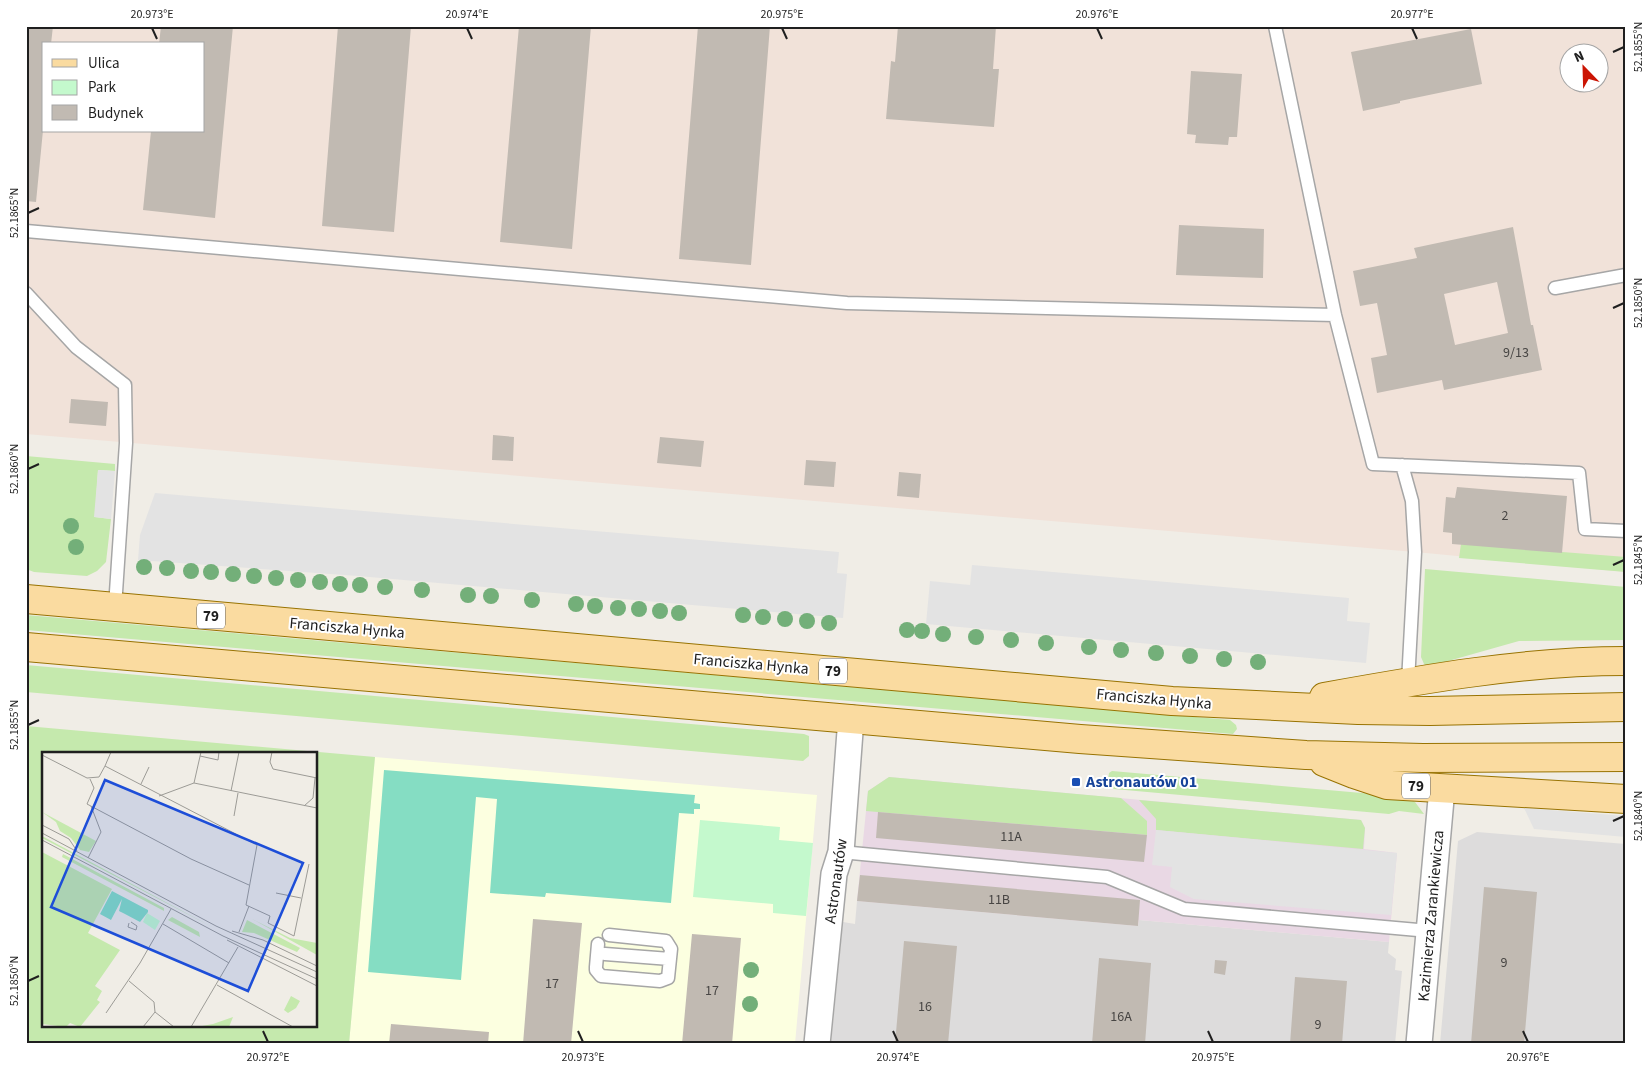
<svg xmlns="http://www.w3.org/2000/svg" width="1652" height="1070" font-family="'Source Sans 3',sans-serif">
	<style>
		.residential { fill: #dddcdc }
		.industrial { fill: #e9d8e4 }
		.education { fill: #fcffe0 }
		.military { fill: #f1e2d9; fill-rule: evenodd }
		.grass { fill: #c5e9ad; fill-rule: evenodd }
		.park { fill: #c4f9cd }
		.pitch { fill: #85ddc3 }
		.parking { fill: #e3e3e3 }
		.building { fill: #c1bab2; fill-rule: evenodd }
		.lines { fill: none; stroke-linecap: round; stroke-linejoin: round }
		.service-casing { stroke: #a6a6a6; stroke-width: 15 }
		.minor-casing { stroke: #a6a6a6; stroke-width: 28 }
		.primary-casing { stroke: #987302; stroke-width: 30 }
		.service { stroke: #fff; stroke-width: 12 }
		.minor { stroke: #fff; stroke-width: 25 }
		.primary { stroke: #fadba0; stroke-width: 28 }
		.tree { fill: #73af79 }
		.ticks { fill: none; stroke: #1f1f1f; stroke-width: 2 }
		.transit-dot { fill: #1a4fb4; stroke: #fff; stroke-width: 2 }
		.labels { text-anchor: middle; dominant-baseline: central; stroke-width: 4; stroke-linejoin: round; paint-order: stroke }
		.number-label { font-size: 14px; fill: #484644 }
		.shield { fill: #fff; stroke: #626262; stroke-width: 1 }
		.shield-label { font-size: 15px; font-weight: bold; fill: #1f1f1f }
		.street-label { font-size: 16px; fill: #1f1f1f; stroke: #fff }
		.transit-label { font-size: 16px; font-weight: bold; fill: #164399; stroke: #fff; text-anchor: start }
		.inset-road { fill: none; stroke: #9c9b96; stroke-width: 1 }
		.view { fill: #1d4ed8; fill-opacity: 0.15; stroke: #1d4ed8; stroke-width: 2.5 }
		.inset-edge { fill: none; stroke: #1f1f1f; stroke-width: 2.5 }
		.neatline { fill: none; stroke: #1f1f1f; stroke-width: 2 }
		.ticks-label { font-size: 12px; text-anchor: middle; fill: #1f1f1f }
	</style>
	<rect width="100%" height="100%" fill="#f0ede6"/>
	<path class="residential" d="M1477 832 1626 844V1044H1440L1458 841Z
		M857 901 1138 926 1139 920 1389 942 1388 953 1396 959 1395 970 1402 971 1395 1044H831L843 922 855 924Z"/>
	<path class="industrial" d="M889 777 1361 820 1365 828 1364 849 1397 853 1389 942 1139 920 1138 926 857 901 868 791Z"/>
	<path class="education" d="M375 757 817 795 795 1044H349Z"/>
	<path class="military" d="M26 26H1626V572L1415 552 26 434ZM44 44H204V131H44ZM1570 52H1600V82H1570Z"/>
	<path class="grass" d="M26 456 115 464V471L98 470 95 517 111 519 106 562 97 571 87 576 34 572 26 569Z
		M1461 544 1626 557V572L1459 558Z
		M1425 569 1626 587V640L1519 641 1427 667 1424 664 1421 657Z
		M26 615 1230 720 1236 725 1237 729 1233 734 26 630Z
		M26 665 804 734 809 736V756L803 761 26 692Z
		M26 726 375 757 349 1044H26ZM44 754H316V1026H44Z
		M1112 771 1408 797 1415 802 1424 814 1399 811 1389 814 1114 789C1107 785 1108 780 1109 773Z
		M889 777 1121 798 1147 821V835L866 811 868 791Z
		M1139 800 1361 820 1365 828 1363 849 1156 830V819Z"/>
	<path class="park" d="M700 820 780 827 779 840 813 843 806 916 773 913V904L693 897Z"/>
	<path class="pitch" d="M384 770 695 795 694 803 700 804V809H694V814L679 813 671 903 546 893 545 897 490 893 497 799 476 797 461 980 368 972Z"/>
	<path class="parking" d="M98 470 115 471 111 519 94 517Z
		M155 493 839 552 837 573 847 574 843 618 358 576 138 560 140 535Z
		M972 565 1349 598 1347 621 1370 623 1366 663 926 624 930 581 970 585Z
		M1524 808 1626 816V837L1534 829Z
		M1156 830 1397 853 1391 915 1194 899 1170 887 1172 867 1152 865Z"/>
	<path class="building" d="M26 26H53L51 44H44V120L36 202 26 201Z
		M161 26H233L215 218 143 210 151 131H204V44H159Z
		M338 26H411L394 232 322 226Z
		M519 26H591L572 249 500 242Z
		M698 26H770L751 265 679 259Z
		M898 26H996L993 69H999L994 127 886 119 891 61 895 62Z
		M1471 29 1482 84 1400 101V103L1363 111 1351 52Z
		M1191 71 1242 74 1237 137H1229L1228 145 1195 143 1196 135 1187 134Z
		M1179 225 1264 229 1263 278 1176 275Z
		M1513 227 1531 325H1533L1542 370 1444 390 1442 380 1377 393 1371 358 1387 355 1377 303 1360 306 1353 271 1417 258 1414 248ZM1497 282 1508 333 1455 345 1444 294Z
		M71 399 108 402 106 426 69 423Z
		M493 435 514 437 513 461 492 460Z
		M660 437 704 441 701 467 657 463Z
		M806 460 836 462 834 487 804 485Z
		M899 472 921 474 919 498 897 496Z
		M1457 487 1567 496 1562 553 1452 544V533L1443 532 1446 497 1455 498Z
		M878 812 1147 835 1144 862 876 838Z
		M860 875 1140 900 1138 926 857 901Z
		M1484 887 1537 892 1524 1044H1471Z
		M533 919 582 923 571 1044H523Z
		M692 934 741 938 732 1044H682Z
		M904 941 957 946 948 1044H895Z
		M1099 958 1151 963 1145 1044H1092Z
		M1215 960 1227 961 1225 975 1214 973Z
		M1295 977 1347 981 1342 1044H1290Z
		M391 1024 489 1032 488 1044H389Z"/>
	<g class="lines">
		<g class="service-casing">
			<path id="service" d="M1275 26 1335 315 1373 464 1579 473 1585 529 1626 531
				M26 231 847 303 1335 315
				M1555 288 1626 275
				M26 293 76 347 125 385 126 443 115 607
				M1402 465 1412 501 1415 552 1408 682
				M841 852 1107 877 1184 909 1429 931
				M598 944 596 967V970L601 976 660 981 668 978 671 949 666 941 609 935
				M605 954 670 959"/>
		</g>
		<g class="minor-casing">
			<path id="minor" d="M817 1044 834 874 841 852 851 718
				M1419 1044 1442 788"/>
		</g>
		<g class="primary-casing">
			<path id="primary" d="M26 599 1172 701 1358 710 1430 711 1626 707
				M26 647 1080 739 1306 755 1423 758 1626 757
				M1324 697C1424 679 1524 661 1626 661
				M1324 762 1354 774 1387 785 1626 799"/>
		</g>
		<use href="#service" class="service"/>
		<use href="#minor" class="minor"/>
		<use href="#primary" class="primary"/>
	</g>
	<g class="tree">
		<circle cx="71" cy="526" r="8"/>
		<circle cx="76" cy="547" r="8"/>
		<circle cx="144" cy="567" r="8"/>
		<circle cx="167" cy="568" r="8"/>
		<circle cx="191" cy="571" r="8"/>
		<circle cx="211" cy="572" r="8"/>
		<circle cx="233" cy="574" r="8"/>
		<circle cx="254" cy="576" r="8"/>
		<circle cx="276" cy="578" r="8"/>
		<circle cx="298" cy="580" r="8"/>
		<circle cx="320" cy="582" r="8"/>
		<circle cx="340" cy="584" r="8"/>
		<circle cx="360" cy="585" r="8"/>
		<circle cx="385" cy="587" r="8"/>
		<circle cx="422" cy="590" r="8"/>
		<circle cx="468" cy="595" r="8"/>
		<circle cx="491" cy="596" r="8"/>
		<circle cx="532" cy="600" r="8"/>
		<circle cx="576" cy="604" r="8"/>
		<circle cx="595" cy="606" r="8"/>
		<circle cx="618" cy="608" r="8"/>
		<circle cx="639" cy="609" r="8"/>
		<circle cx="660" cy="611" r="8"/>
		<circle cx="679" cy="613" r="8"/>
		<circle cx="743" cy="615" r="8"/>
		<circle cx="763" cy="617" r="8"/>
		<circle cx="785" cy="619" r="8"/>
		<circle cx="807" cy="621" r="8"/>
		<circle cx="829" cy="623" r="8"/>
		<circle cx="907" cy="630" r="8"/>
		<circle cx="922" cy="631" r="8"/>
		<circle cx="943" cy="634" r="8"/>
		<circle cx="976" cy="637" r="8"/>
		<circle cx="1011" cy="640" r="8"/>
		<circle cx="1046" cy="643" r="8"/>
		<circle cx="1089" cy="647" r="8"/>
		<circle cx="1121" cy="650" r="8"/>
		<circle cx="1156" cy="653" r="8"/>
		<circle cx="1190" cy="656" r="8"/>
		<circle cx="1224" cy="659" r="8"/>
		<circle cx="1258" cy="662" r="8"/>
		<circle cx="751" cy="970" r="8"/>
		<circle cx="750" cy="1004" r="8"/>
	</g>
	<path class="ticks" d="M152 28 157 39M467 28 472 39M782 28 787 39M1097 28 1102 39M1412 28 1417 39M1613 52 1624 47M28 213 39 208M1613 308 1624 303M28 469 39 464M1613 565 1624 560M28 725 39 720M1613 821 1624 816M28 981 39 976M263 1031 268 1042M578 1031 583 1042M893 1031 898 1042M1208 1031 1213 1042M1523 1031 1528 1042"/>
	<rect class="transit-dot" x="1071" y="777" width="10" height="10" rx="2.5"/>
	<g class="labels">
		<g class="number-label">
			<text x="1516" y="353">9/13</text>
			<text x="1505" y="516">2</text>
			<text x="1011" y="837">11A</text>
			<text x="999" y="900">11B</text>
			<text x="1504" y="963">9</text>
			<text x="552" y="984">17</text>
			<text x="712" y="991">17</text>
			<text x="925" y="1007">16</text>
			<text x="1121" y="1017">16A</text>
			<text x="1318" y="1025">9</text>
		</g>
		<g class="shield">
			<rect x="197" y="603.5" width="28" height="25" rx="4"/>
			<rect x="819" y="658.5" width="28" height="25" rx="4"/>
			<rect x="1402" y="773.5" width="28" height="25" rx="4"/>
		</g>
		<g class="shield-label">
			<text x="211" y="616">79</text>
			<text x="833" y="671">79</text>
			<text x="1416" y="786">79</text>
		</g>
		<g class="street-label">
			<text transform="translate(347 628) rotate(5)">Franciszka Hynka</text>
			<text transform="translate(751 664) rotate(5)">Franciszka Hynka</text>
			<text transform="translate(1154 699) rotate(5)">Franciszka Hynka</text>
			<text transform="translate(836 881) rotate(-82)">Astronautów</text>
			<text transform="translate(1431 916) rotate(-85)">Kazimierza Zarankiewicza</text>
		</g>
		<g class="transit-label">
			<text x="1086" y="782">Astronautów 01</text>
		</g>
	</g>
	<g transform="translate(42 752)">
		<rect width="275" height="275" fill="#f0ede6"/>
		<path d="M0 60 54 89 47 100 38 98 29 86 18 79 14 70ZM0 84 174 177 0 86ZM0 100 70 137 46 181 78 198 53 234 60 239 55 248 58 250 38 275 28 271 24 275 0 272ZM21 102 122 156V159L20 105ZM130 165 157 180 158 185 126 168ZM210 167 248 186 275 191V203ZM205 168 258 196 255 200 212 181 200 180ZM249 244 258 249 254 256 246 261 242 258ZM191 265 187 275 160 274 171 272Z" fill="#c5e9ad"/>
		<path d="M105 161 118 169 113 178 101 170Z" fill="#c4f9cd"/>
		<path d="M70 139 106 158V160L98 170 83 162 77 159 80 147 69 168 58 162Z" fill="#85ddc3"/>
		<path class="inset-road" d="M230 0 228 10 231 17 275 26M0 3 45 26 57 25 63 14 215 93 204 153 228 164 226 171 252 184 267 112M158 4 176 8 177 0M63 14 69 0M48 27 52 36 45 52 149 107 207 133M152 31 159 0M99 32 107 15M189 39 197 0M117 44 152 31 275 56M262 54 271 46 273 26M192 64 196 41M0 73 27 87 35 99M0 81 174 174 275 220M0 88 181 184 275 227M46 106 59 80 49 54M234 141 259 146M87 171 86 175 94 178 95 174 89 170M121 172 187 211M190 179 221 188 275 214M197 180 207 154M185 188 275 234M87 229 112 250 113 260 132 275M175 233 251 275M64 261 98 211 129 157M101 275 113 260M149 275 196 195"/>
		<path class="view" d="M63 28 261 111 206 239 9 155Z"/>
		<rect width="275" height="275" class="inset-edge"/>
	</g>
	<rect width="1652" height="1070" fill="none" stroke="#ffffff" stroke-width="55"/>
	<rect x="42" y="42" width="162" height="90" fill="#ffffff" stroke="#a5a5a5"/>
	<rect x="52" y="59" width="25" height="8" fill="#fadba0" stroke="#a5a5a5"/>
	<text x="88" y="68" font-size="15" fill="#1f1f1f">Ulica</text>
	<rect x="52" y="80" width="25" height="15" fill="#c4f9cd" stroke="#a5a5a5"/>
	<text x="88" y="92" font-size="15" fill="#1f1f1f">Park</text>
	<rect x="52" y="105" width="25" height="15" fill="#c1bab2" stroke="#a5a5a5"/>
	<text x="88" y="118" font-size="15" fill="#1f1f1f">Budynek</text>
	<g transform="translate(1584 68) rotate(337)"><circle r="24" fill="#ffffff" stroke="#a5a5a5"/>
	<path d="M0-4L9 19L0 12L-9 19Z" fill="#cb1403"/>
	<text y="-8" font-size="14" font-weight="bold" text-anchor="middle" fill="#1f1f1f">N</text>
	</g>
	<rect x="28" y="28" width="1596" height="1014" class="neatline"/>
	<g class="ticks-label">
		<text x="152" y="18">20.973°E</text>
		<text x="467" y="18">20.974°E</text>
		<text x="782" y="18">20.975°E</text>
		<text x="1097" y="18">20.976°E</text>
		<text x="1412" y="18">20.977°E</text>
		<text transform="translate(1638 47) rotate(-90)" y="4">52.1855°N</text>
		<text transform="translate(14 213) rotate(-90)" y="4">52.1865°N</text>
		<text transform="translate(1638 303) rotate(-90)" y="4">52.1850°N</text>
		<text transform="translate(14 469) rotate(-90)" y="4">52.1860°N</text>
		<text transform="translate(1638 560) rotate(-90)" y="4">52.1845°N</text>
		<text transform="translate(14 725) rotate(-90)" y="4">52.1855°N</text>
		<text transform="translate(1638 816) rotate(-90)" y="4">52.1840°N</text>
		<text transform="translate(14 981) rotate(-90)" y="4">52.1850°N</text>
		<text x="268" y="1061">20.972°E</text>
		<text x="583" y="1061">20.973°E</text>
		<text x="898" y="1061">20.974°E</text>
		<text x="1213" y="1061">20.975°E</text>
		<text x="1528" y="1061">20.976°E</text>
	</g>
</svg>
